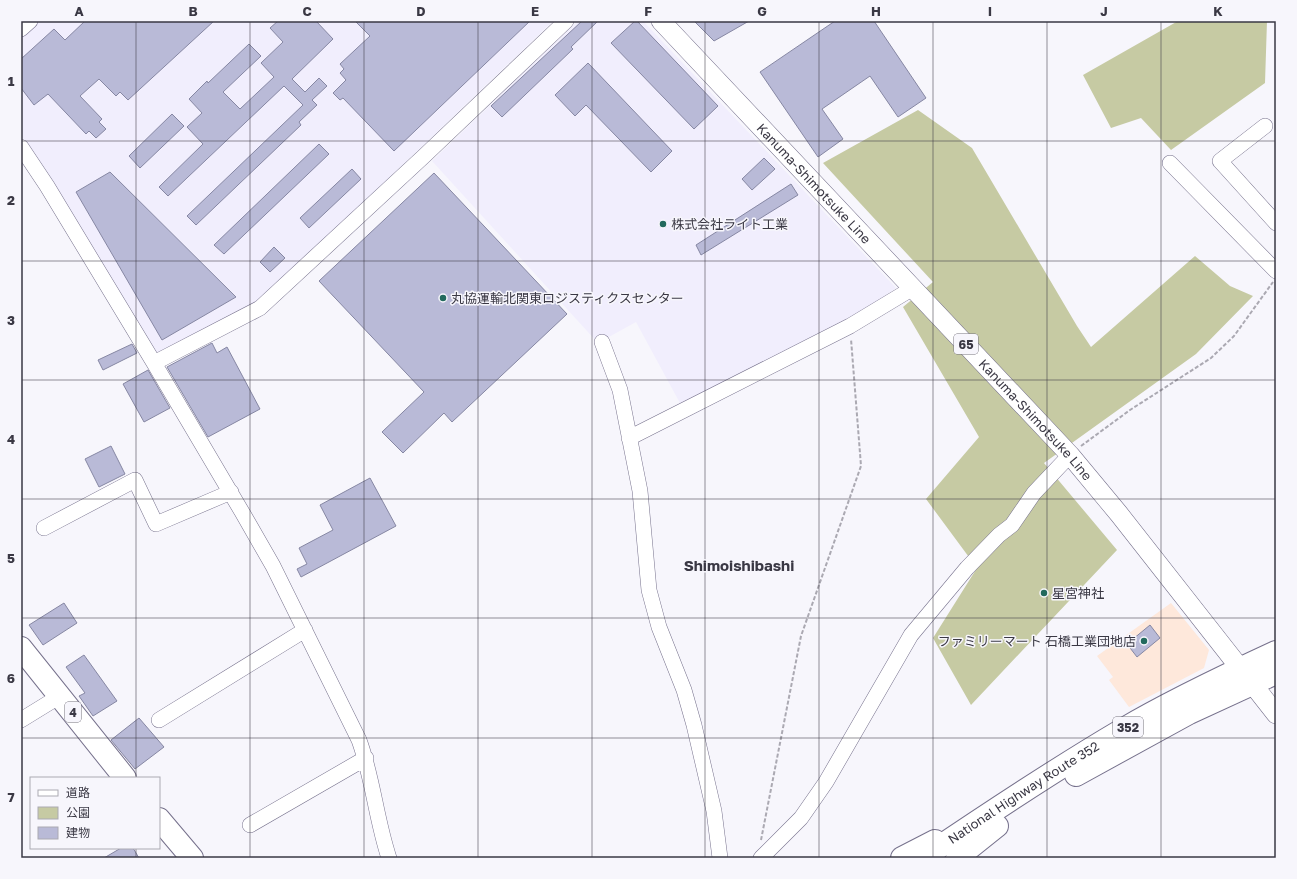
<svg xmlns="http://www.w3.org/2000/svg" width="1297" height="879" font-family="'Golos Text','Noto Sans JP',sans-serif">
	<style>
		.commercial { fill: #fee8db }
		.built { fill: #f1eefd }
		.green { fill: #c6caa3 }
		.building { fill: #b9bad7; stroke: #8687a3 }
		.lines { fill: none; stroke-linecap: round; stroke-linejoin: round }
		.minor-casing { stroke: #76718c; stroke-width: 16 }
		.major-casing { stroke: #76718c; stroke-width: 20 }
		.highway-casing { stroke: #76718c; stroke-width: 24 }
		.path { stroke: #aba9b2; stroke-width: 2; stroke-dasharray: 4 2; stroke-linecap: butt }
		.minor { stroke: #fff; stroke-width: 15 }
		.major { stroke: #fff; stroke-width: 19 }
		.highway { stroke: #fff; stroke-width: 22 }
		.grid { fill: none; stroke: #3a3844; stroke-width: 1; stroke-opacity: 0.55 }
		.poi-dot { fill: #22695d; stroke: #f7f6fc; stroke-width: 1.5 }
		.labels { text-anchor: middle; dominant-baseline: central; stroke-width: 3; stroke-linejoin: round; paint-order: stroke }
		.shield { fill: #f7f6fc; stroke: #73717b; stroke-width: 1 }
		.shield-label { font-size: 12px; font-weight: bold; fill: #3a3844 }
		.street-label { font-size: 13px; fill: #3a3844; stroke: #f7f6fc }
		.poi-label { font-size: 13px; fill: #3a3844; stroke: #f7f6fc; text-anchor: start }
		.quarter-label { font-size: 15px; font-weight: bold; fill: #3a3844; stroke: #f7f6fc }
		.neatline { fill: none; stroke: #3a3844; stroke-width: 1.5 }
		.grid-label { font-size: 13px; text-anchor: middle; font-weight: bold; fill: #3a3844 }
	</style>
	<rect width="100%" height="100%" fill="#f7f6fc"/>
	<path class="commercial" d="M1171 603 1209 650 1204 668 1129 707 1109 680 1113 677 1097 656Z"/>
	<path class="built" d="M38 21H553L256 305 161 353 152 350 52 184 21 135V37Z
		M578 21H643L896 288 848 322 681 405 636 322 598 343 432 161Z"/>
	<path class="green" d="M1178 21H1267L1265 83 1171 150 1141 118 1111 128 1083 75Z
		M918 110 972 148 1077 326 1091 347 1195 256 1230 286 1253 296 1196 354 1044 463 1117 550 971 705 933 638 977 568 926 499 979 437 903 307 933 282 823 163Z"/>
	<path class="building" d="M85 21H214L128 100 120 92 116 96 99 79 80 96 102 119 99 122 106 129 96 138 89 131 86 134 48 94 34 105 21 88V59L54 29 65 40Z
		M278 21H316L333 39 292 79 305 92 319 78 327 86 312 100 317 105 299 122 301 125 196 225 187 216 303 105 284 86 168 196 159 187 203 144 187 127 202 113 189 99 207 81 208 83 249 44 261 56 223 92 240 109 274 77 261 63 283 42 270 28Z
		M355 21H530L394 151 343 98 340 100 333 93 346 80 340 73 344 69 340 64 370 36Z
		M582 21H598L571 47 573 49 502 117 491 106Z
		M635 21H637L718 106 694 129 611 43Z
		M694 21H749L714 41Z
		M835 21H874L926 98 898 117 870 76 822 109 843 139 818 157 760 72Z
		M588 63 672 151 651 172 586 105 575 116 555 95Z
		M172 114 184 126 140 168 129 156Z
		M319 144 329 154 224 254 214 245Z
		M764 158 775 169 752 190 742 179Z
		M352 169 361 179 309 228 300 218Z
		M110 172 236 297 162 340 76 192Z
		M434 173 567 314 452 422 444 413 403 453 382 432 424 392 319 281Z
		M791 184 798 195 701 255 696 245Z
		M274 247 285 258 270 272 260 262Z
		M212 343 217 353 227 347 260 409 208 437 167 367Z
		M132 344 137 353 103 370 98 360Z
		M148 370 170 408 144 422 123 384Z
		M111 446 125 474 99 487 85 459Z
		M370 478 396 526 301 577 297 569 307 564 299 548 333 530 320 505Z
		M64 603 77 623 43 645 29 625Z
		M1150 625 1160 638 1137 657 1127 644Z
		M84 655 117 701 93 716 79 696 85 693 66 667Z
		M139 718 164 747 135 769 111 740Z
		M121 848H133L139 858H104Z"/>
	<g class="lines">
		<g class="minor-casing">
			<path id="minor" d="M21 29 30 21
				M1265 126 1220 161 1276 223
				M21 147 47 186 154 363 242 512 273 566 359 740C373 778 376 819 389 858
				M1170 163 1276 271
				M602 342 620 390 640 491 649 590 659 627 684 690 694 725 714 811 720 858
				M154 363 260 308 423 157 566 21
				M629 438 850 326 913 288
				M44 528 135 480 156 524 231 492
				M21 720 60 696
				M159 720 305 630
				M250 825 366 758
				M761 858 801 818 826 782 911 635 967 568 999 535 1012 525 1034 493 1070 455"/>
		</g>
		<g class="major-casing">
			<g id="major">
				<path id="s1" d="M661 21 1070 455 1119 514 1276 714"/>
			</g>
		</g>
		<g class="highway-casing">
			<g id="highway">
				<path d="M21 648 125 778"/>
				<path d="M1076 775 1189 713 1276 673"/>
				<path d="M159 819 192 858"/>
				<path d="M902 858 935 841"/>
				<path id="s2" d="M923 858C988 814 1054 770 1122 730 1171 701 1224 676 1276 652"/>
				<path d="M957 858 997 826"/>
			</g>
		</g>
		<path class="path" d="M1081 446 1130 410 1211 358 1234 336 1273 282
			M761 840 801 636 861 466 851 339"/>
		<use href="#minor" class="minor"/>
		<use href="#major" class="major"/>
		<use href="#highway" class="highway"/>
	</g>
	<path class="grid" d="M136 21V778M250 21V858M364 21V858M478 21V858M592 21V858M705 21V858M819 21V858M933 21V858M1047 21V858M1161 21V858M21 141H1276M21 261H1276M21 380H1276M21 499H1276M21 618H1276M21 738H1276M136 848V858"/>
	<g class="poi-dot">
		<circle cx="663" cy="224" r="4"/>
		<circle cx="443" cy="298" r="4"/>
		<circle cx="1044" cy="593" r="4"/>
		<circle cx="1144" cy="641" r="4"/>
	</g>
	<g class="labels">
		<g class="shield">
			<rect x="954" y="334" width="24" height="20" rx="3"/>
			<rect x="65" y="702" width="16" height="20" rx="3"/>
			<rect x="1113" y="717" width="30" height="20" rx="3"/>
		</g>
		<g class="shield-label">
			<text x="966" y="344">65</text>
			<text x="73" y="712">4</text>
			<text x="1128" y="727">352</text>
		</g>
		<g class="street-label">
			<text stroke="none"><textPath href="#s1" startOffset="223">Kanuma-Shimotsuke Line</textPath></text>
			<text stroke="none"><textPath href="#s1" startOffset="547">Kanuma-Shimotsuke Line</textPath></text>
			<text stroke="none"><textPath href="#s2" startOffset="120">National Highway Route 352</textPath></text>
		</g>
		<g class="poi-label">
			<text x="671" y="224">株式会社ライト工業</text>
			<text x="451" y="298">丸協運輸北関東ロジスティクスセンター</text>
			<text x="1052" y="593">星宮神社</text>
			<text x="1136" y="641" text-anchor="end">ファミリーマート 石橋工業団地店</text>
		</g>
		<g class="quarter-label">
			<text x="739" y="565">Shimoishibashi</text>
		</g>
	</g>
	<rect width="1297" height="879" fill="none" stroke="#f7f6fc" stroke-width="44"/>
	<rect x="30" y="777" width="130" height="72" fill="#f7f6fc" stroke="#abaab2"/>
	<rect x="38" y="790" width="20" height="6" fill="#ffffff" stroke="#abaab2"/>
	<text x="66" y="797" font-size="12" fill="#3a3844">道路</text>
	<rect x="38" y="807" width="20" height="12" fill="#c6caa3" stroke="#abaab2"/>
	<text x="66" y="817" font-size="12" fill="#3a3844">公園</text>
	<rect x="38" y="827" width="20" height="12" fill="#b9bad7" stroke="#abaab2"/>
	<text x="66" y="837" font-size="12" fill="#3a3844">建物</text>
	<rect x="22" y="22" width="1253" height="835" class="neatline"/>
	<g class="grid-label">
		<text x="79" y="16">A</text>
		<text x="193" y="16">B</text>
		<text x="307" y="16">C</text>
		<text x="421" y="16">D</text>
		<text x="535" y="16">E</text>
		<text x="648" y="16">F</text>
		<text x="762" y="16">G</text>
		<text x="876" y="16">H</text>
		<text x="990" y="16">I</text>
		<text x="1104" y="16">J</text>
		<text x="1218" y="16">K</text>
		<text x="11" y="86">1</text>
		<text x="11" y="205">2</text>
		<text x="11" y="325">3</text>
		<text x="11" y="444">4</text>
		<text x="11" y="563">5</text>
		<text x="11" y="683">6</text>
		<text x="11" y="802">7</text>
	</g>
</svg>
